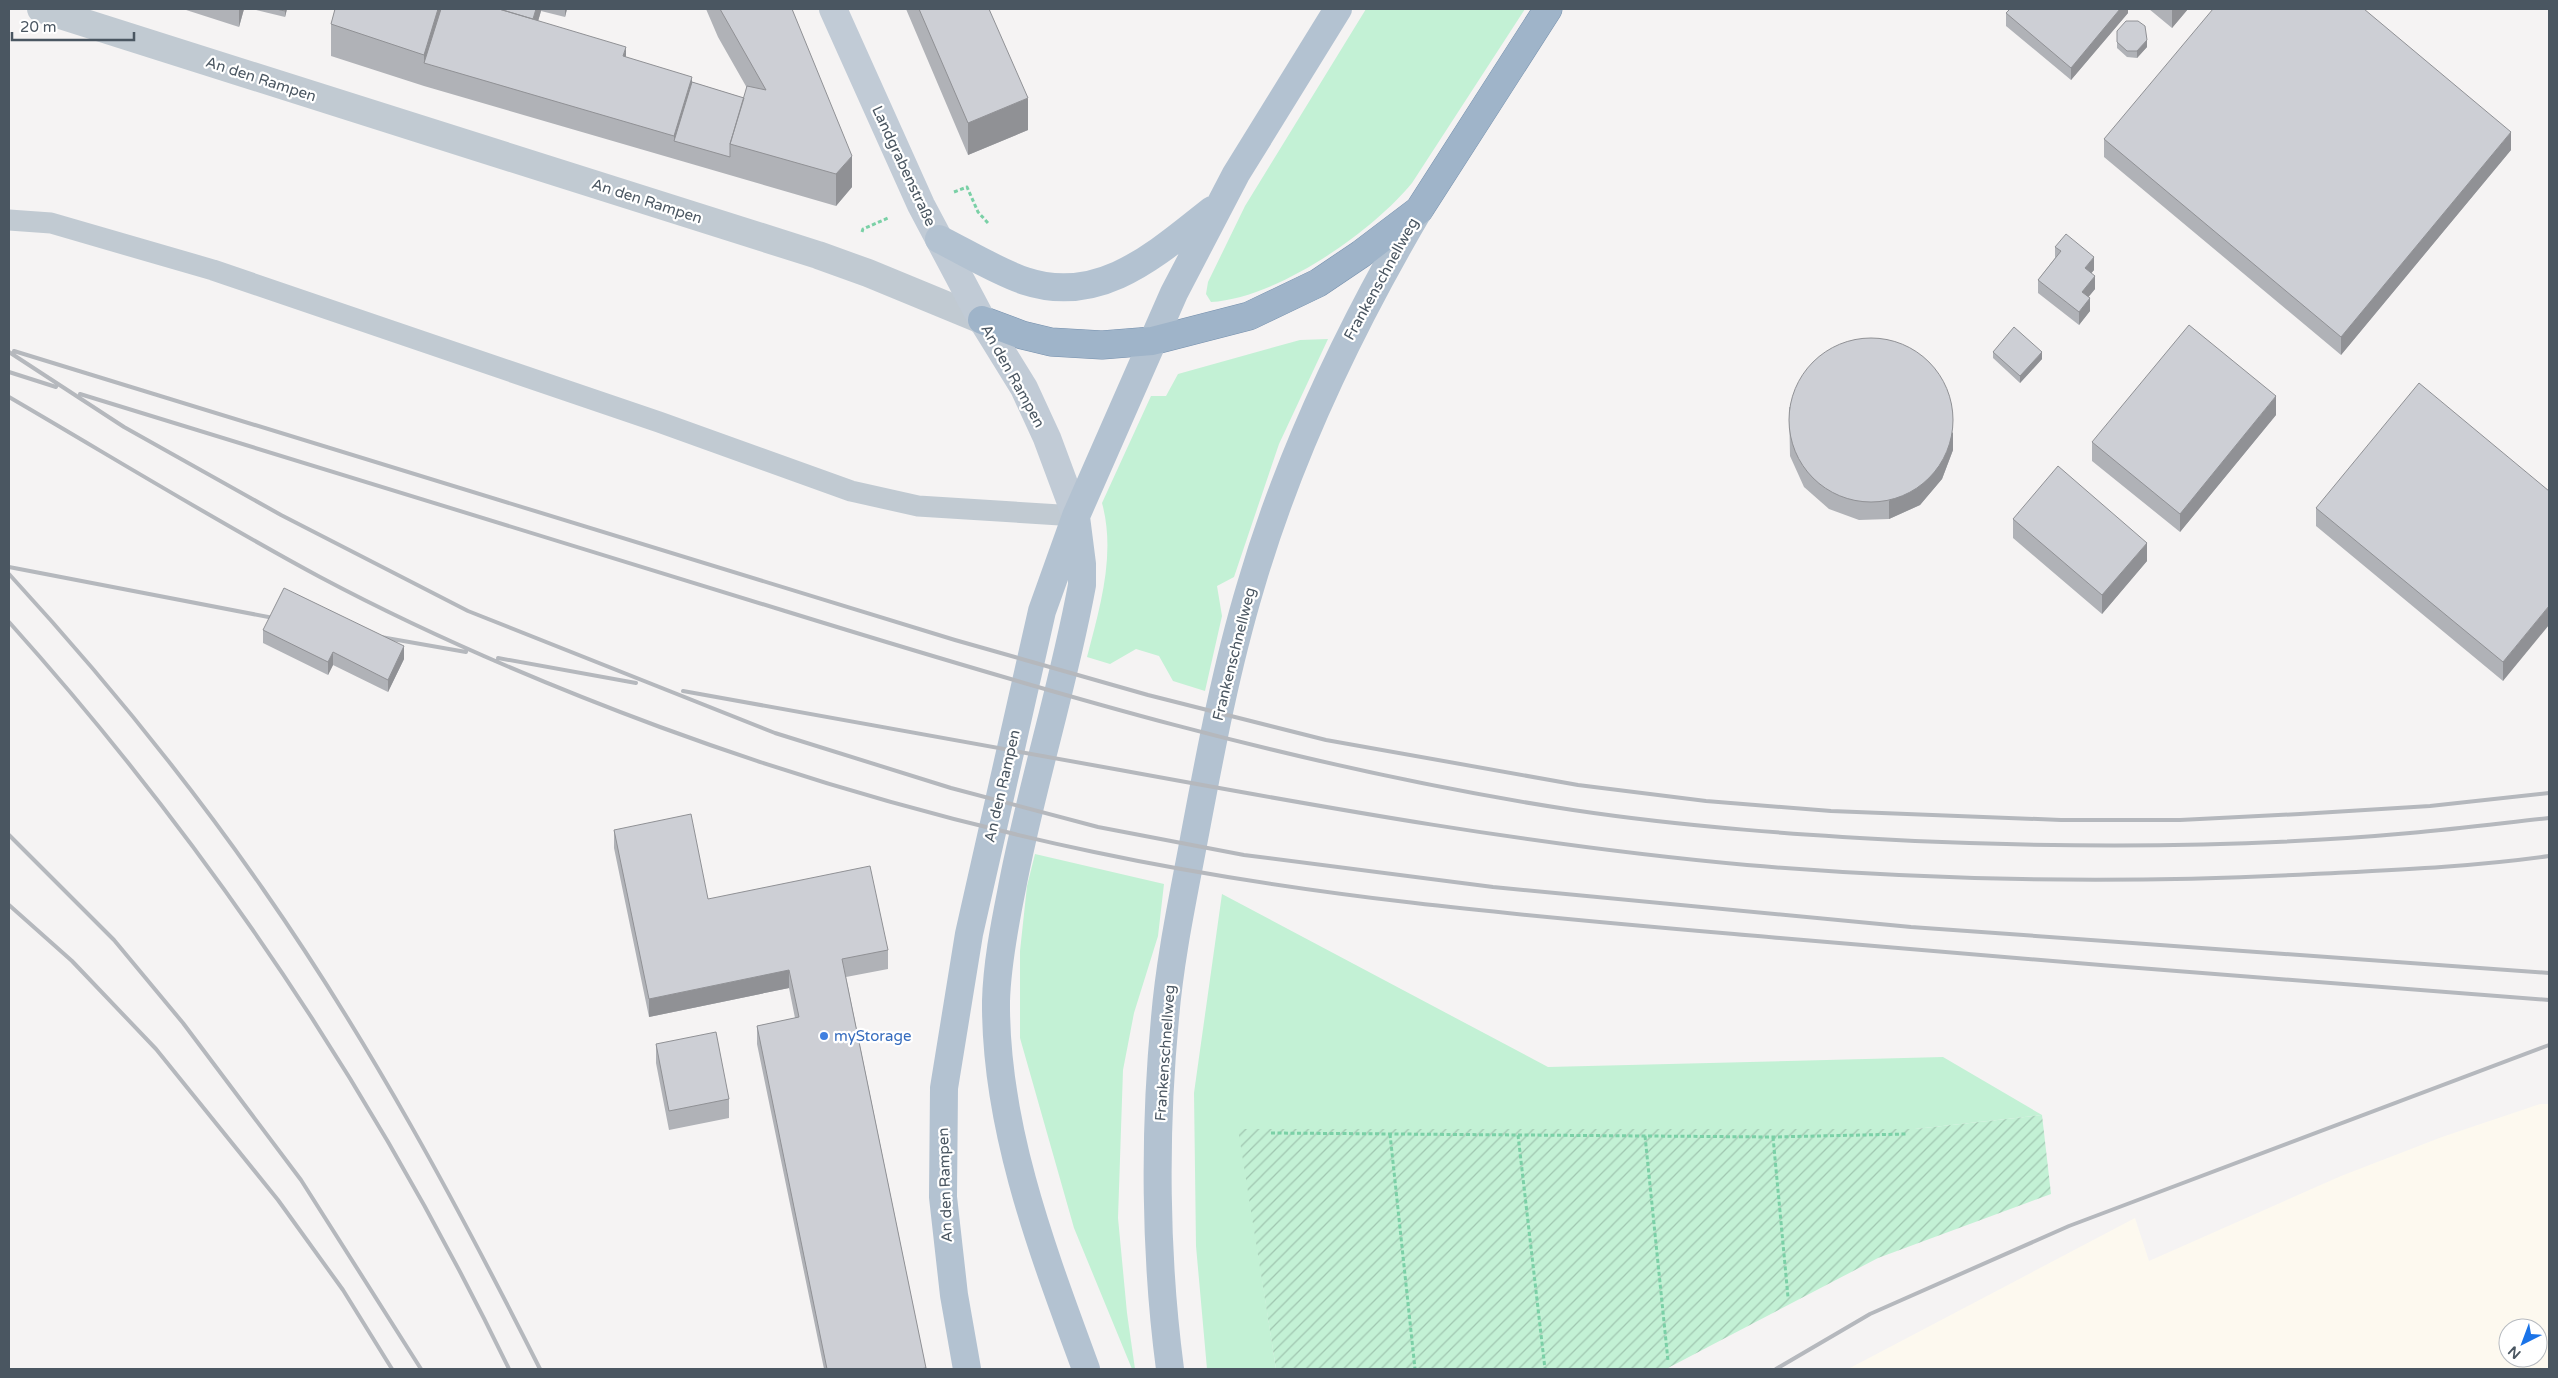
<svg xmlns="http://www.w3.org/2000/svg" width="2558" height="1378" font-family="'Varela Round',sans-serif">
	<style>
		.commercial { fill: #fdf9ef; fill-rule: evenodd }
		.grass { fill: #c3f1d5 }
		.garden { fill: url(#garden-furrows) }
		.lines { fill: none; stroke-linecap: round; stroke-linejoin: round }
		.trunk-casing { stroke: #7690ad; stroke-width: 29 }
		.path { stroke: #7ad0a6; stroke-width: 3; stroke-dasharray: 4 2.5; stroke-linecap: butt }
		.service { stroke: #c1cad2; stroke-width: 21 }
		.tertiary { stroke: #c1cad2; stroke-width: 28 }
		.secondary { stroke: #c1cbd6; stroke-width: 28 }
		.primary { stroke: #b3c2d1; stroke-width: 28 }
		.trunk { stroke: #9fb4c9; stroke-width: 28 }
		.rail { stroke: #b5b8bd; stroke-width: 4 }
		.wall { fill: #b0b2b7 }
		.shaded-wall { fill: #909195 }
		.building { fill: #cdcfd5; stroke: #909195 }
		.shop-dot { fill: #3f7fe0; stroke: #fff; stroke-width: 2 }
		.labels { text-anchor: middle; dominant-baseline: central; stroke-width: 4.5; stroke-linejoin: round; paint-order: stroke }
		.street-label { font-size: 15px; fill: #4a5661; stroke: #fff }
		.shop-label { font-size: 15px; fill: #366cbe; stroke: #fff; text-anchor: start }
	</style>
	<defs>
		<pattern id="garden-furrows" width="10" height="10" patternUnits="userSpaceOnUse" patternTransform="scale(1.25)"><rect width="10" height="10" fill="#c3f1d5"/><path d="M-1 1l2-2M0 10L10 0M9 11l2-2" fill="none" stroke="#a0c6b0"/></pattern>
	</defs>
	<rect width="100%" height="100%" fill="#f5f3f3"/>
	<path class="commercial" d="M2540 1104H2549V1369H1848L2135 1218 2149 1261 2341 1176 2442 1137ZM2508 1328H2538V1358H2508Z"/>
	<path class="grass" d="M1366 9H1525L1412 183C1371 233 1277 298 1211 302L1206 294 1208 282 1245 206Z
		M1328 339 1279 444 1234 577 1217 586 1222 616 1205 691 1173 681 1159 656 1136 649 1110 664 1087 657C1100 607 1116 554 1102 503L1151 396H1166L1178 374 1300 340Z
		M1035 854 1164 884 1158 936 1134 1013 1123 1070 1118 1218 1127 1313 1135 1369H1132L1074 1228 1020 1038V951L1027 886Z
		M1222 894 1548 1067 1943 1057 2042 1115 1915 1129H1239L1276 1369H1207L1196 1246 1194 1093Z"/>
	<path class="garden" d="M2042 1115 2051 1194 1878 1258 1666 1369H1276L1238 1129H1915Z"/>
	<g class="lines">
		<g class="trunk-casing">
			<path id="trunk" d="M982 320 1022 335 1051 342 1102 345 1152 341 1249 316 1318 283 1361 254 1419 210 1548 9"/>
		</g>
		<path class="path" d="M954 192 967 187 978 212 988 223
			M862 232 863 229 888 218
			M1271 1133 1773 1137 1906 1134
			M1390 1134 1415 1369
			M1518 1135 1545 1369
			M1645 1136 1668 1361
			M1773 1137 1788 1297"/>
		<path class="service" d="M9 220 51 223 213 270 659 422 851 491 918 506 1076 516"/>
		<path class="tertiary" d="M41 9 818 255 868 273 982 320"/>
		<path class="secondary" d="M833 9 921 205 982 320 1024 388 1047 438 1076 516"/>
		<path class="primary" d="M939 239C967 253 996 271 1025 281 1101 306 1157 253 1212 210
			M1076 517 1082 564V585C1063 689 1030 790 1011 893 1004 928 997 965 996 1001 995 1128 1043 1252 1086 1369
			M967 1369 954 1295 943 1197 944 1088 969 934 1042 611 1076 516 1174 293 1236 174 1338 9
			M1170 1369C1155 1256 1154 1132 1165 1018 1170 958 1183 898 1194 839 1210 754 1226 668 1251 585 1290 452 1349 329 1419 210"/>
		<use href="#trunk" class="trunk"/>
		<path class="rail" d="M14 351 955 640 1148 695 1326 740 1578 785 1706 801 1831 811 2061 820H2180L2300 814 2430 806 2549 793
			M9 352 124 427 281 515 468 611 775 733 951 788 1098 827 1244 855 1493 887 1911 927 2549 973
			M9 372 56 387
			M80 394C315 467 550 539 785 611 1044 691 1304 769 1573 810 1686 827 1801 835 1915 841 2079 848 2246 848 2410 833 2457 829 2503 823 2549 818
			M9 397C112 457 214 520 320 577 429 635 544 684 660 727 801 779 948 821 1094 852 1320 900 1551 918 1780 938 2036 961 2293 980 2549 1000
			M9 567 284 620
			M9 574C100 673 186 778 263 889 369 1041 457 1204 540 1369
			M9 622C210 846 378 1098 509 1369
			M375 636 466 652
			M498 658 636 683
			M683 691C828 717 974 743 1120 770 1327 808 1536 846 1747 865 1936 881 2124 884 2313 874 2392 870 2471 867 2549 856
			M9 835 114 940 183 1023 301 1180 421 1369
			M9 905 72 961 156 1049 278 1200 343 1290 392 1369
			M1776 1369 1870 1314 2069 1226 2549 1045"/>
	</g>
	<path class="wall" d="M183 9H244L239 27Z
		M252 9H287L285 17Z
		M335 9H567L565 17 541 11 538 21 626 57 692 82 744 98 747 88 718 37 706 9H792L852 187 836 206 424 86 331 56V24Z
		M906 9H989L1028 130 968 155Z
		M2128 9V13L2071 80 2006 26V13Z
		M2149 9H2188L2172 28Z
		M2117 31 2147 47 2137 58 2127 57 2117 48Z
		M2104 139 2511 150 2341 355 2104 157Z
		M2055 247 2094 270 2091 273 2095 289 2088 297 2090 311 2079 325 2038 293V280L2055 258Z
		M1993 352 2042 359 2020 383 1993 358Z
		M1789 407 1953 450 1942 479 1920 505 1889 519 1859 520 1829 509 1804 487 1790 456Z
		M2276 415 2180 532 2092 461V442Z
		M2549 491 2503 681 2316 526V508Z
		M2013 519 2147 561 2102 614 2013 538Z
		M263 630 404 659 388 692 333 665 328 675 263 643Z
		M614 830 708 899 888 950V969L846 977 926 1369H824L757 1044V1026L795 1018 789 988 649 1017 614 848Z
		M656 1044 729 1099V1118L669 1130 656 1063Z"/>
	<path class="shaded-wall" d="M239 9H244L239 27Z
		M285 9H287L285 17Z
		M438 9H446L424 63V55Z
		M536 9H541V11L532 42V24Z
		M565 9H567L565 17Z
		M2120 9H2128V13L2071 80V68Z
		M2173 9H2188L2172 28V10Z
		M2147 40V47L2137 58V51Z
		M626 47V71L623 56Z
		M692 77V101L674 141V136Z
		M1028 98V130L968 155V123Z
		M2511 132V150L2341 355V337Z
		M852 156V187L836 206V174Z
		M2094 257V270L2085 281V268Z
		M2095 276V289L2082 305V292Z
		M2090 298V311L2079 325V312Z
		M2042 352V359L2020 383V376Z
		M2276 396V415L2180 532V514Z
		M1953 432V450L1942 479 1920 505 1889 519V501Z
		M2147 543V561L2102 614V595Z
		M2549 606V625L2503 681V662Z
		M404 646V659L388 692V680Z
		M333 652V665L328 675V662Z
		M789 970V988L649 1017V999Z"/>
	<path class="building" d="M276 9H285V11Z
		M335 9H438L424 55 331 24Z
		M441 9H499L626 47 623 56 692 77 674 136 424 63Z
		M499 9H536L533 19Z
		M720 9H792L852 156 836 174 730 144 747 86 766 90Z
		M919 9H989L1028 98 968 123Z
		M2010 9H2120L2071 68 2006 13Z
		M2213 9H2364L2511 132 2341 337 2104 139Z
		M2126 21H2138L2145 26 2147 40 2137 51H2127L2117 42V31Z
		M692 82 744 98 730 144V157L674 141Z
		M2066 234 2094 257 2085 268 2095 276 2082 292 2090 298 2079 312 2038 280 2061 251 2055 247Z
		M2189 325 2276 396 2180 514 2092 442Z
		M2014 327 2042 352 2020 376 1993 352Z
		M1789 420a82 82 0 1 1 164 0a82 82 0 1 1-164 0Z
		M2419 383 2549 491V606L2503 662 2316 508Z
		M2058 466 2147 543 2102 595 2013 519Z
		M284 588 404 646 388 680 333 652 328 662 263 630Z
		M691 814 708 899 870 866 888 950 842 959 926 1368 920 1369H827L757 1026 799 1017 789 970 649 999 614 830Z
		M716 1032 729 1099 669 1111 656 1044Z"/>
	<circle class="shop-dot" cx="824" cy="1036" r="5"/>
	<g class="labels">
		<g class="street-label">
			<text transform="translate(261 79) rotate(18)">An den Rampen</text>
			<text transform="translate(904 166) rotate(65)">Landgrabenstraße</text>
			<text transform="translate(647 201) rotate(18)">An den Rampen</text>
			<text transform="translate(1381 279) rotate(-61)">Frankenschnellweg</text>
			<text transform="translate(1013 376) rotate(61)">An den Rampen</text>
			<text transform="translate(1234 654) rotate(-76)">Frankenschnellweg</text>
			<text transform="translate(1002 786) rotate(-77)">An den Rampen</text>
			<text transform="translate(1165 1053) rotate(-86)">Frankenschnellweg</text>
			<text transform="translate(945 1185) rotate(-92)">An den Rampen</text>
		</g>
		<g class="shop-label">
			<text x="834" y="1036">myStorage</text>
		</g>
	</g>
	<rect width="2558" height="1378" fill="none" stroke="#4a5661" stroke-width="20"/>
	<g transform="translate(2523 1343) rotate(222)"><circle r="24" fill="#ffffff" stroke="#b7bbc0"/>
	<path d="M0-4L9 19L0 12L-9 19Z" fill="#1a73e8"/>
	<text y="-8" font-size="14" font-weight="bold" text-anchor="middle" fill="#4a5661">N</text>
	</g>
	<path d="M12 32v8h122v-8" fill="none" stroke="#4a5661" stroke-width="2.5"/>
	<text x="20" y="32" font-size="15" fill="#4a5661" stroke="#ffffff" stroke-width="4" paint-order="stroke">20 m</text>
</svg>
